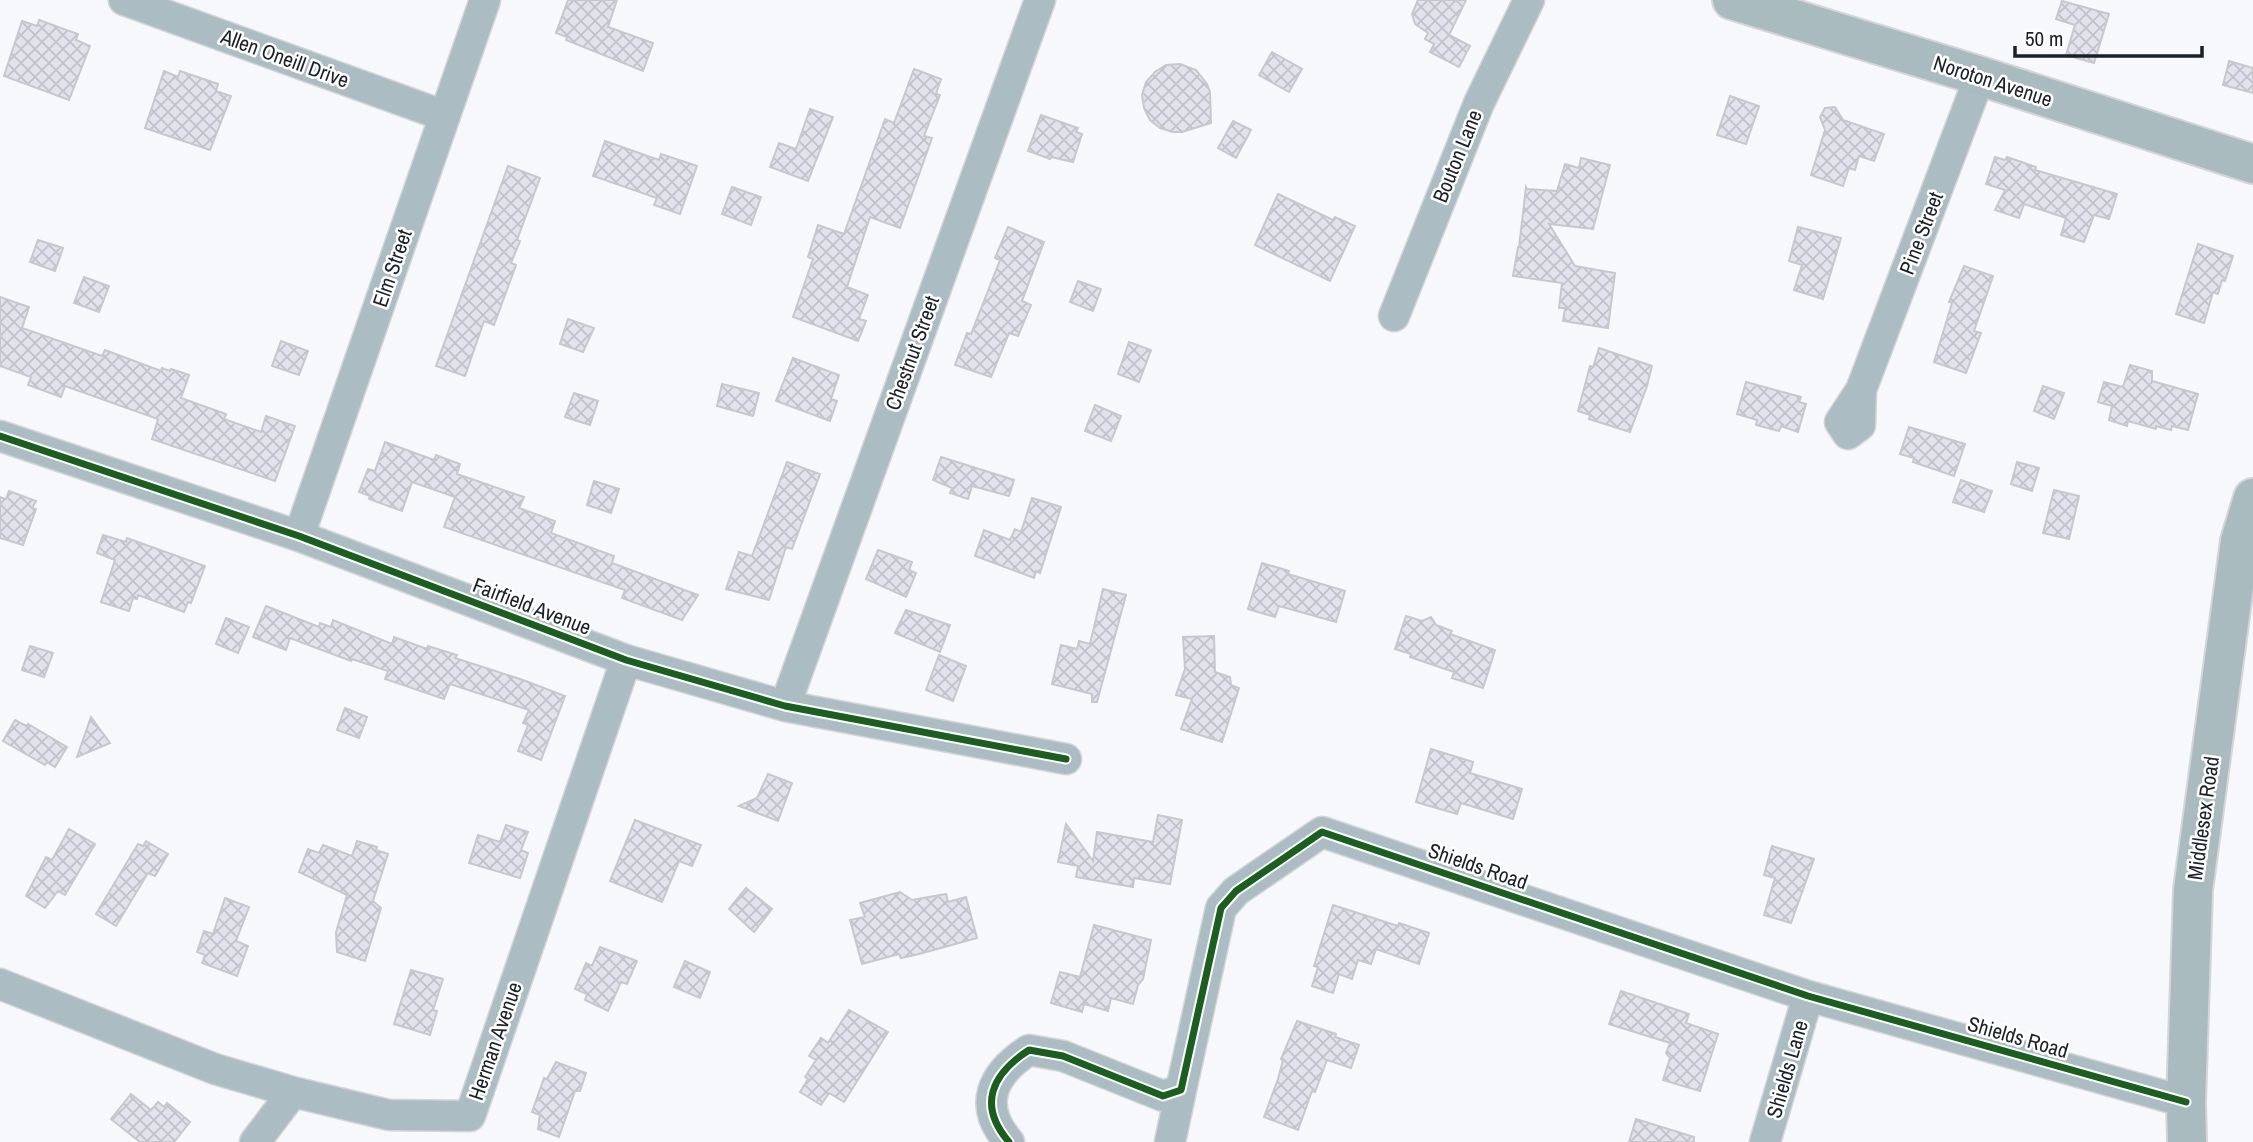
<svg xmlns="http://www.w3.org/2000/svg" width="2253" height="1142" font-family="'Archivo Narrow',sans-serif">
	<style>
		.building { fill: url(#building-cross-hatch); stroke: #c7c8cd; stroke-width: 2 }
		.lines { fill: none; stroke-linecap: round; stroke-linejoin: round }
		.minor-casing { stroke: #d4d5d8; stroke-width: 33 }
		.secondary-casing { stroke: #d4d5d8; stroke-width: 42 }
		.minor { stroke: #abbcc2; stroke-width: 30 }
		.secondary { stroke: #aabbc0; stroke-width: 38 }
		.cycleway-casing { stroke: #fff; stroke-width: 11 }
		.cycleway { stroke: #1b5e20; stroke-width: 7 }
		.labels { text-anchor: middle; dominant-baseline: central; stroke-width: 5; stroke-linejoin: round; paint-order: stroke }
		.street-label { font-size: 21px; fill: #1a2027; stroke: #fff }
	</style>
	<defs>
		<pattern id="building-cross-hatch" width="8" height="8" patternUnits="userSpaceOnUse" patternTransform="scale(1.75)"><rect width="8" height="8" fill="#e1e2ec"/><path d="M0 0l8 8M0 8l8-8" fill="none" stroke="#c0c2ca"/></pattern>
	</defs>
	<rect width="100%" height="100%" fill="#f6f8fb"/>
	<path class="building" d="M568 0H617L608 27 653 43 643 71 566 40 567 37 556 33Z
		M1418 0H1466L1449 35 1470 46 1459 67 1430 52 1434 44 1425 39 1428 33 1415 24 1412 14Z
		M2062 1 2109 14 2094 63 2066 55 2075 25 2056 19Z
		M39 20 78 34 76 40 90 46 69 100 4 76 22 21 37 26Z
		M1272 52 1302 69 1289 92 1259 75Z
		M2229 61 2253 68V93L2223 85Z
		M1180 64 1196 70 1207 84 1210 92 1211 123 1182 132H1173L1160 128 1150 120 1144 108 1142 95 1146 82 1155 72 1166 65Z
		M914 69 941 79 936 94 940 95 924 136 932 138 900 228 870 217 847 287 868 295 859 319 866 321 858 341 793 317 813 259 808 257 818 225 844 234 885 119 894 123Z
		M164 71 178 77 180 71 218 84 216 91 231 96 210 150 145 128Z
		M1730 96 1759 106 1746 144 1717 135Z
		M1835 107 1843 120 1884 134 1874 161 1859 156 1855 170 1849 168 1843 186 1811 175 1825 130 1820 117 1825 108Z
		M810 109 833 117 808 181 770 167 779 143 796 149Z
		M1041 115 1078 128 1076 132 1082 134 1073 162 1051 157 1050 159 1028 151Z
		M1233 121 1251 130 1236 158 1218 148Z
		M605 141 659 160 661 154 697 166 680 214 654 205 657 198 593 176Z
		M1995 157 2005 160 2007 157 2036 167 2035 170 2117 194 2109 219 2094 215 2084 242 2061 235 2066 218 2024 204 2019 218 1995 210 2005 190 1986 184Z
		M1581 158 1610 165 1593 229 1549 224 1575 266 1615 273 1608 328 1563 321 1565 308H1559L1562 283 1513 276 1518 247H1519L1526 187 1527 189 1557 191 1565 164 1579 168Z
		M508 166 540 178 517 240 520 241 511 263 516 265 494 325 484 321 465 376 436 366Z
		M732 187 761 197 751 225 722 214Z
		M1278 194 1333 220 1335 217 1355 226 1330 281 1255 245Z
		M1008 227 1044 242 1022 301 1031 305 1018 336 1009 333 991 377 955 365 967 333 971 334 1000 260 995 258Z
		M1798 227 1841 238 1823 299 1794 290 1802 265 1789 261Z
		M38 240 63 248 55 271 30 262Z
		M2198 244 2233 256 2225 281 2222 280 2218 294 2213 292 2204 323 2176 314Z
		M1964 266 1993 276 1974 331 1981 333 1966 373 1934 362 1952 303 1949 302Z
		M84 277 109 286 99 312 74 303Z
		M1078 281 1101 289 1093 311 1070 302Z
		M0 297 29 307 22 328 102 356 105 350 161 371 162 368 170 371 171 369 189 375 181 398 226 414 224 419 261 432 266 416 295 426 275 481 152 439 158 419 65 386 61 397 28 385 31 377 0 366Z
		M568 319 594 328 583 352 560 344Z
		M281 341 308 351 299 375 272 366Z
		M1129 342 1151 350 1139 382 1118 374Z
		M1599 348 1652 366 1647 386 1630 432 1589 419 1590 415 1578 411 1590 366 1593 367Z
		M793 358 839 375 831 399 837 401 830 421 776 401Z
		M2130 365 2152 371V381L2198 394 2188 430 2172 426 2171 430 2156 426V429L2128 421 2127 426 2109 420 2112 406 2098 402 2104 382 2123 387Z
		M1746 382 1801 397 1799 402 1806 404 1798 432 1781 426 1779 431 1756 425 1757 420 1737 414Z
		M722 384 759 393 753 416 717 406Z
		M2043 386 2064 393 2054 419 2034 411Z
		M574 393 598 401 590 425 565 417Z
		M1095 405 1121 416 1111 441 1085 431Z
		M1909 427 1965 444 1954 476 1913 462 1914 458 1900 454Z
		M385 442 434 460 436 455 460 464 457 474 524 497 519 508 555 521 551 533 614 556 612 563 698 595 682 620 622 598 625 590 444 527 455 497 412 482 402 511 369 499 370 496 359 492 368 469 375 471Z
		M941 457 1014 480 1009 496 972 486 968 499 950 493 952 488 933 480Z
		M787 462 820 474 792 549 786 547 769 600 726 589 739 552 752 556Z
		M2017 462 2039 468 2032 491 2011 484Z
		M1961 480 1992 491 1984 512 1953 502Z
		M594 481 619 489 611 513 587 505Z
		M2054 490 2079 496 2069 539 2043 533Z
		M9 491 36 501 32 508 36 509 23 545 0 538V497L6 499Z
		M1032 498 1061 507 1040 573 1036 571 1034 578 975 556 984 530 1010 540 1015 529 1021 532Z
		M103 535 126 542 127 538 205 566 191 603 188 602 184 612 138 595 137 599 133 598 129 611 101 602 115 560 97 553Z
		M878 550 912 562 909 570 916 573 906 597 866 579Z
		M1262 563 1289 571 1288 574 1345 591 1336 622 1279 606 1275 617 1248 609Z
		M1103 589 1126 595 1097 702H1092V694L1052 684 1061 645 1077 649 1079 641 1090 644Z
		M266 606 319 627 320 623 331 627 333 620 392 644 394 637 427 649 428 646 457 655 455 658 523 680 565 696 541 760 518 751 528 725 523 723 529 710 450 684 444 699 385 679 388 671 352 659 351 661 290 638 286 650 253 637Z
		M906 610 950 625 940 652 895 633Z
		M1406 616 1422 621 1431 617 1436 625 1452 631 1450 634 1495 650 1483 688 1452 678 1454 672 1410 657 1411 654 1395 649Z
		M226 618 249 627 238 653 216 644Z
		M1214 636 1215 672 1230 677 1231 685 1239 688 1222 742 1181 729 1192 699 1176 695 1185 669 1183 637Z
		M30 646 53 653 44 677 22 670Z
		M939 655 966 666 953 701 926 690Z
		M345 708 367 717 359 738 337 730Z
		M91 717 110 743 77 757Z
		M15 720 26 726 28 724 67 747 55 767 47 762 45 765 3 741Z
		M1431 749 1473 762 1470 773 1522 789 1513 819 1461 803 1457 814 1416 802Z
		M768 774 792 783 778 821 739 806 757 798Z
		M1158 815 1182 820 1170 884 1134 878 1133 887 1076 877 1078 866 1058 862 1066 824 1093 861 1097 832 1153 842Z
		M635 820 701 845 692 866 679 861 662 902 610 881Z
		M506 825 528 832 521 850 528 853 520 878 469 863 478 835 500 842Z
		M69 829 95 844 65 895 58 891 45 908 26 896 46 857 52 860Z
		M146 841 168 854 155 876 148 873 116 926 96 914 138 844 143 846Z
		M357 841 377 847 376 850 388 854 373 901 381 908 365 961 337 952 336 932 347 895 299 872 308 849 319 853 323 845 352 856Z
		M1772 846 1814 859 1791 923 1764 915 1775 878 1764 875Z
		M746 888 772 909 754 932 729 909Z
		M900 892 912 900 946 894 948 902 966 897 977 938 919 954 901 958 899 954 862 964 850 920 865 917 860 903Z
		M225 898 249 907 236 941 248 946 237 976 202 963 205 955 197 952 204 931 213 934Z
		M1333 905 1398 926 1399 923 1429 933 1419 964 1376 949 1371 964 1358 960 1352 979 1339 974 1333 993 1312 986 1318 967 1314 966Z
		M1094 925 1151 940 1143 979 1138 985 1133 1004 1111 998 1108 1011 1084 1004 1082 1012 1051 1003 1060 972 1080 977Z
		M600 947 637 961 627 984 621 982 608 1011 585 1000 587 994 575 989 586 963 592 966Z
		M685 961 710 972 700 998 674 987Z
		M411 970 443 979 433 1010 437 1011 430 1035 394 1024Z
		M1621 991 1689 1014 1686 1023 1718 1034 1700 1091 1663 1080 1670 1058 1666 1053 1670 1043 1609 1024Z
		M849 1010 888 1032 844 1102 829 1093 821 1105 800 1092 808 1079 805 1077 816 1060 809 1056 821 1038 828 1043Z
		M1297 1021 1336 1034 1335 1037 1359 1045 1351 1068 1327 1060 1315 1092 1312 1091 1298 1130 1264 1117 1278 1079 1283 1060 1281 1059Z
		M556 1062 586 1073 580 1091H575L559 1137 538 1129 540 1115 532 1112 544 1078 547 1079Z
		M131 1094 151 1110 158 1102 164 1107 167 1103 190 1122 174 1142H140L111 1119Z
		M1636 1119 1694 1137V1142H1629Z"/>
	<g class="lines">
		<g class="minor-casing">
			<path id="minor" d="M124 0 445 116
				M1394 316 1479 103 1529 0
				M1861 390 1860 425 1848 434 1840 422 1861 390 1980 76
				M0 436 299 536 626 660 785 706 1066 759
				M299 536 485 0
				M785 706 1040 0
				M0 984 215 1069 293 1092 389 1115 470 1116 626 660
				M255 1142 293 1092
				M1009 1142C977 1105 992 1074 1029 1050L1063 1056 1163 1096 1181 1090 1221 908 1236 891 1322 832 1808 996 2186 1102
				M1170 1142 1181 1090
				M1765 1142 1808 996"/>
		</g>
		<g class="secondary-casing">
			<path id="secondary" d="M1732 0 1980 76 2253 164
				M2187 1142 2186 1102 2193 890 2240 541 2253 498"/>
		</g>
		<use href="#minor" class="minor"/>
		<use href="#secondary" class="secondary"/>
		<g class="cycleway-casing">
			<path id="cycleway" d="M0 436 299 536 626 660 785 706 1066 759
				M1009 1142C977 1105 992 1074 1029 1050L1063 1056 1163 1096 1181 1090 1221 908 1236 891 1322 832 1808 996 2186 1102"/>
		</g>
		<use href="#cycleway" class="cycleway"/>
	</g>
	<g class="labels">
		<g class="street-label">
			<text transform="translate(285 58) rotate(20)">Allen Oneill Drive</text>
			<text transform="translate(1993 81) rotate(18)">Noroton Avenue</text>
			<text transform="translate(1457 156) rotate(-68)">Bouton Lane</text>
			<text transform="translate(1921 233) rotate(-69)">Pine Street</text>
			<text transform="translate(392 268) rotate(-71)">Elm Street</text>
			<text transform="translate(912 353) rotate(-70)">Chestnut Street</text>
			<text transform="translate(532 606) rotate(21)">Fairfield Avenue</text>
			<text transform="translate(2203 818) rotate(-82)">Middlesex Road</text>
			<text transform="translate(1478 866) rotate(19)">Shields Road</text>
			<text transform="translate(2018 1037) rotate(16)">Shields Road</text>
			<text transform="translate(495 1041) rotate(-71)">Herman Avenue</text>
			<text transform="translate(1787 1069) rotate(-74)">Shields Lane</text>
		</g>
	</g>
	<path d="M2015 46v10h187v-10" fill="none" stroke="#1a2027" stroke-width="3.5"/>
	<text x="2025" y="46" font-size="21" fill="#1a2027" stroke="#ffffff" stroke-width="5" paint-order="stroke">50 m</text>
</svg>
